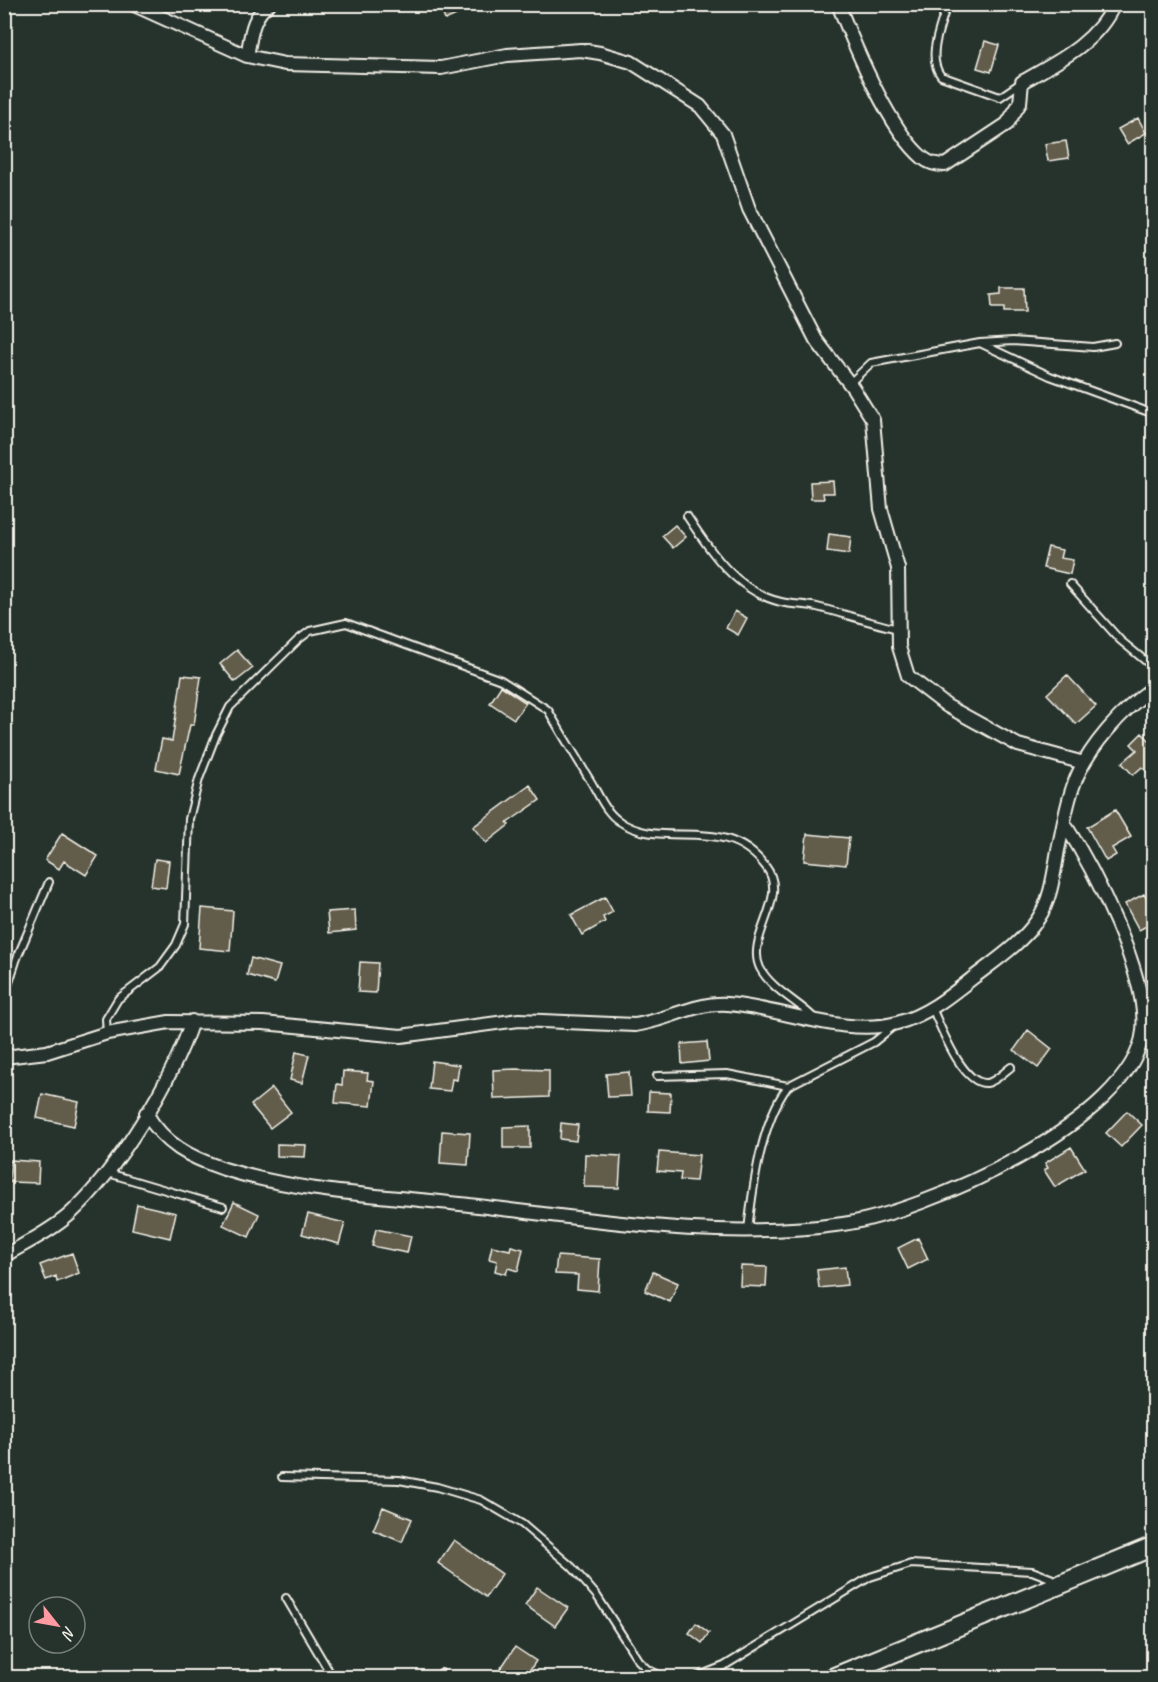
<svg xmlns="http://www.w3.org/2000/svg" width="1158" height="1682" font-family="Caveat,sans-serif">
	<style>
		.building { fill: #625d4b; stroke: #f4f1e8; stroke-width: 1.5 }
		.lines { fill: none; stroke-linecap: round; stroke-linejoin: round }
		.lane-casing { stroke: #f4f1e8; stroke-width: 10 }
		.street-casing { stroke: #f4f1e8; stroke-width: 16 }
		.secondary-casing { stroke: #f4f1e8; stroke-width: 22 }
		.lane { stroke: #26332d; stroke-width: 6 }
		.street { stroke: #26332d; stroke-width: 12 }
		.secondary { stroke: #26332d; stroke-width: 18 }
	</style>
	<rect width="100%" height="100%" fill="#26332d"/>
	<filter id="ink" filterUnits="userSpaceOnUse"><feTurbulence type="fractalNoise" baseFrequency=".0167" numOctaves="2"/><feDisplacementMap in="SourceGraphic" scale="12" xChannelSelector="R" yChannelSelector="G"/><feConvolveMatrix kernelMatrix="1 2 1 2 8 2 1 2 1" color-interpolation-filters="sRGB"/></filter>
	<g filter="url(#ink)">
		<path class="building" d="M439 4H481L445 20Z
			M985 41 999 45 991 72 977 68Z
			M1138 118 1146 133 1127 144 1118 129Z
			M1066 141 1069 158 1048 161 1045 144Z
			M1001 288H1024L1025 312H1004V308H992L991 295 1001 294Z
			M833 481 834 493H823L824 499H811L810 482Z
			M675 525 686 537 673 548 662 536Z
			M829 534 851 537 849 554 827 551Z
			M1048 547 1062 550 1060 558 1073 560 1070 574 1043 568Z
			M735 611 747 618 738 635 726 628Z
			M237 650 253 668 235 682 220 664Z
			M182 675 201 677 194 725H190L179 774 156 769 162 739 172 741Z
			M1067 675 1096 706 1076 724 1047 694Z
			M501 686 526 703 514 719 490 703Z
			M1142 733 1154 745V778L1142 767 1133 775 1122 763 1137 750 1131 744Z
			M530 785 540 800 507 823 509 825 486 843 473 827Z
			M1115 810 1131 837 1112 848 1116 855 1106 861 1087 827Z
			M62 833 98 856 86 875 64 861 59 869 45 860Z
			M807 834 849 838 846 865 804 861Z
			M155 859 169 861 166 888 151 886Z
			M1144 894 1154 912V922L1139 930 1125 904Z
			M605 897 613 912 603 917 605 922 582 935 571 915Z
			M202 908 233 911 230 951 199 948Z
			M355 910 356 930 329 933 327 912Z
			M251 958 280 966 275 983 247 975Z
			M360 962 378 963 376 993 358 992Z
			M1028 1030 1052 1049 1038 1068 1014 1050Z
			M707 1042 709 1061 682 1064 681 1044Z
			M296 1052 309 1055 302 1083 290 1080Z
			M432 1061 459 1065 457 1080 452 1079 450 1091 429 1089Z
			M515 1069 549 1070V1097L494 1099 493 1070Z
			M343 1071 368 1073 367 1080 374 1081 371 1106 335 1103 337 1084 342 1085Z
			M629 1072 631 1096 608 1097 606 1074Z
			M272 1088 291 1112 270 1128 251 1105Z
			M649 1092 671 1093 670 1112 648 1111Z
			M42 1094 79 1102 74 1126 37 1118Z
			M1127 1111 1142 1125 1121 1147 1106 1133Z
			M561 1123 578 1125 576 1141 560 1139Z
			M530 1126V1148H503V1127Z
			M442 1131 470 1133 468 1165 440 1163Z
			M277 1144 306 1145 305 1157 277 1156Z
			M1071 1147 1085 1169 1055 1187 1044 1170 1048 1168 1045 1163Z
			M659 1152 699 1155 696 1181 680 1180 681 1173 657 1171Z
			M585 1154 621 1156 619 1188 584 1187Z
			M11 1160 39 1162 38 1183 9 1182Z
			M234 1202 259 1214 249 1237 223 1225Z
			M137 1204 176 1213 170 1238 132 1229Z
			M308 1214 345 1223 339 1244 302 1234Z
			M376 1229 411 1236 407 1253 372 1246Z
			M918 1238 928 1259 908 1269 898 1248Z
			M492 1246 510 1250 511 1246 523 1249 518 1271 508 1268 506 1274 495 1271 497 1261 489 1259Z
			M72 1253 79 1273 57 1282 56 1276 46 1280 40 1265Z
			M557 1256 600 1259 598 1291 577 1289 578 1275 555 1274Z
			M741 1266 767 1267 766 1287 740 1286Z
			M845 1267 847 1285 819 1288 817 1270Z
			M653 1272 678 1283 670 1302 645 1291Z
			M383 1507 412 1519 402 1542 373 1530Z
			M454 1540 502 1574 486 1597 438 1563Z
			M537 1587 568 1608 555 1626 525 1605Z
			M696 1623 709 1633 702 1643 689 1633Z
			M515 1647 536 1661 525 1677H495Z"/>
		<g class="lines">
			<g class="lane-casing">
				<path id="lane" d="M947 4C941 26 926 57 941 76L1000 97 1022 82
					M982 344 1050 376 1154 414
					M850 383 871 363 980 343 1013 341 1093 347 1115 343
					M687 516C710 551 737 592 781 602 793 605 805 604 817 607 845 614 871 623 898 629
					M1070 584 1120 640 1154 668
					M4 998 17 958 49 882
					M932 1008C941 1027 962 1085 987 1083 995 1082 1004 1072 1011 1067
					M107 1033 106 1019 118 999 160 967 176 945 185 924 189 819 199 779 216 735 230 707 298 640 310 631 346 623 501 680 548 710C561 733 575 755 588 777 598 792 604 811 619 821 663 852 724 811 766 867 790 898 745 937 760 968 771 989 797 1001 813 1017
					M657 1076 727 1074 788 1086
					M108 1173 223 1207
					M748 1230C753 1186 761 1122 788 1086L874 1042 895 1025
					M282 1477 399 1480 437 1487 481 1500 522 1524 572 1567 597 1596 638 1660 647 1669 665 1678
					M286 1598 333 1678
					M441 1673 445 1678
					M694 1678 724 1666 870 1577 911 1564 1032 1571 1058 1581"/>
			</g>
			<g class="street-casing">
				<path id="street" d="M132 4 247 56 285 64 441 68 507 55 581 50 600 53 631 62 700 106 723 134 749 209 816 340 853 388 873 420 881 509 898 568 899 647 908 676 947 706 1018 745 1084 763
					M838 4C855 47 889 130 923 158 930 164 937 165 945 165L1007 124 1020 103 1022 82C1057 62 1097 43 1114 4
					M247 56C251 37 251 17 269 4
					M4 1057 47 1052 107 1033 169 1022 263 1023 401 1036 519 1020 635 1025C665 1021 696 1002 727 1004 781 1008 845 1037 897 1023 927 1015 950 996 974 977 996 960 1022 943 1038 919 1051 900 1054 873 1058 850 1063 828 1066 805 1074 784 1087 748 1123 709 1154 687
					M146 1113C165 1145 189 1157 224 1169 300 1193 382 1195 460 1204 587 1218 715 1242 843 1224 922 1213 1133 1122 1143 1031 1149 977 1094 869 1064 823
					M4 1256C26 1243 51 1231 70 1214 117 1171 172 1081 192 1021"/>
			</g>
			<g class="secondary-casing">
				<path id="secondary" d="M832 1678 1154 1546"/>
			</g>
			<use href="#lane" class="lane"/>
			<use href="#street" class="street"/>
			<use href="#secondary" class="secondary"/>
		</g>
	</g>
	<rect width="1158" height="1682" fill="none" stroke="#26332d" stroke-width="24"/>
	<rect x="12" y="12" width="1134" height="1658" fill="none" stroke="#f4f1e8" stroke-width="2" filter="url(#ink)"/>
	<g transform="translate(57 1625) rotate(121)"><circle r="28" fill="#26332d" stroke="#787f78" stroke-width="1.5"/>
	<path d="M0-4.5L10 22L0 15L-10 22Z" fill="#ff9aa2"/>
	<text y="-9" font-size="16" font-weight="bold" text-anchor="middle" fill="#f4f1e8">N</text>
	</g>
</svg>
